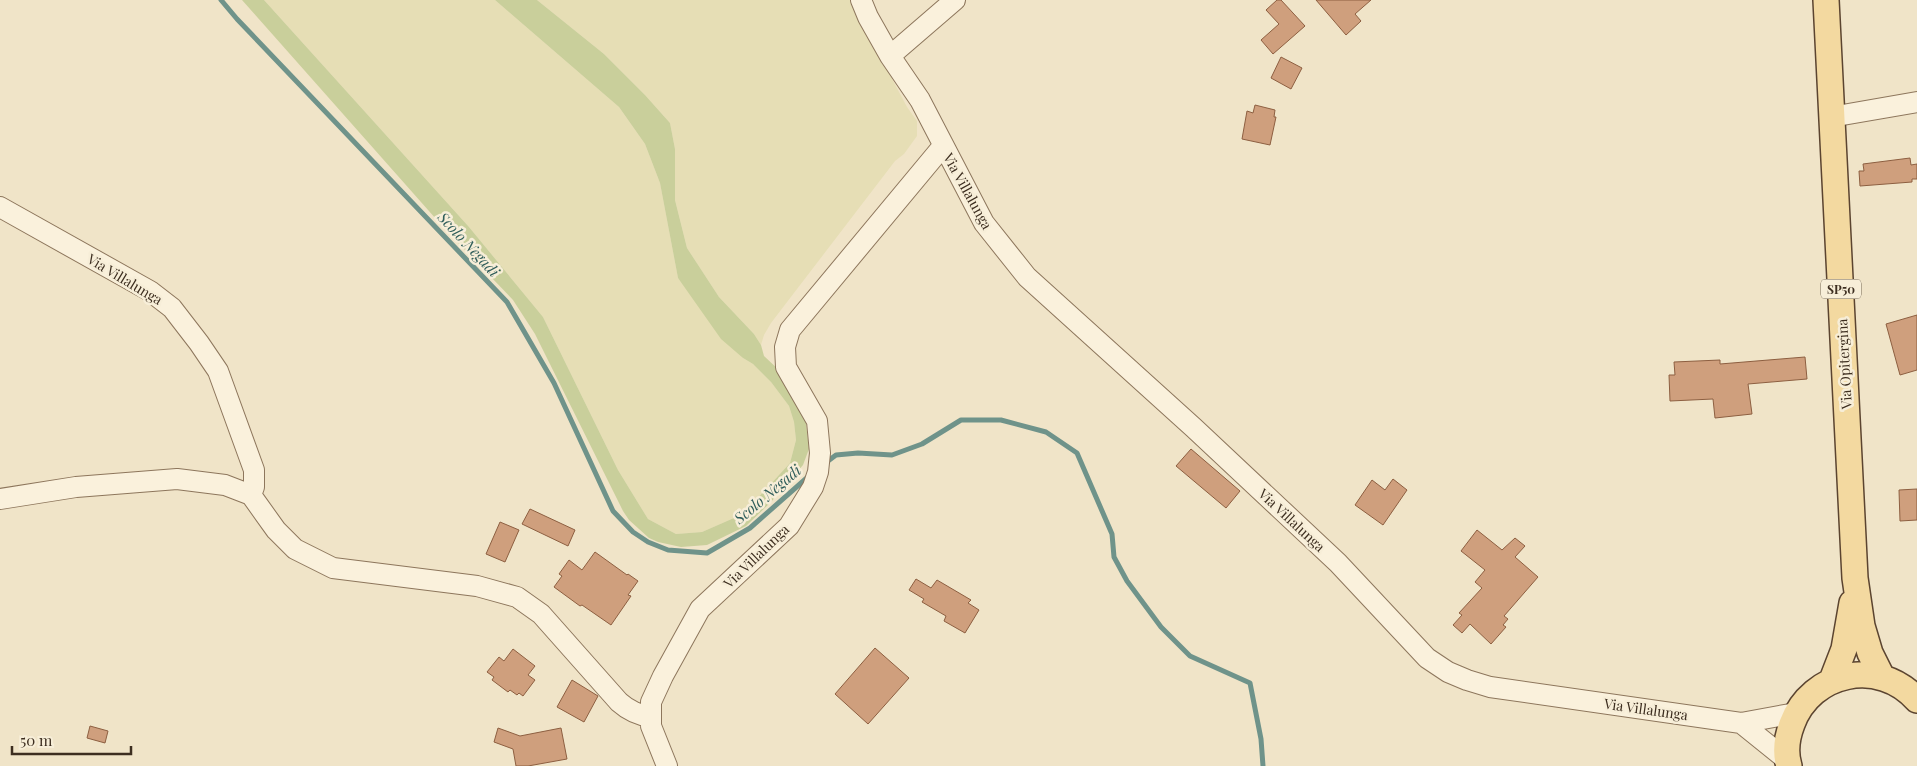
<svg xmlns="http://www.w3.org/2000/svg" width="1917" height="766" font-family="'Playfair Display',serif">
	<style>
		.farmland { fill: #e6deb5 }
		.green { fill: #c9cf9b }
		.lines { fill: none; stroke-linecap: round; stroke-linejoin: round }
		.stream { stroke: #6f938a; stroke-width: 5 }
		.building { fill: #cf9f7d; stroke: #8d5f41 }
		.minor-casing { stroke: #8d765c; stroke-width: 22 }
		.major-casing { stroke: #5b4430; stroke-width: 28 }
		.minor { stroke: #faf1dc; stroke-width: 20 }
		.major { stroke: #f3d9a0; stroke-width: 25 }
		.labels { text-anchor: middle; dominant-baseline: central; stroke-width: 5; stroke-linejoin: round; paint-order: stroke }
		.shield { fill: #f7eed8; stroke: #756857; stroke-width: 1 }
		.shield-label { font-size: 12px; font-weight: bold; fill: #3d2e20 }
		.street-label { font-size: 14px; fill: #3d2e20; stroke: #f7eed8 }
		.water-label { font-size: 15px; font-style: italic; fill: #2f5d5a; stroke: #f7eed8 }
	</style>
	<rect width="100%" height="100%" fill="#f0e4c8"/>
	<path class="farmland" d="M264 0H495L619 107 645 144 660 183 678 278 743 358 753 364 771 382 789 406 794 422 796 440 790 463 743 514 702 532 676 534 648 519 618 470 543 317 469 227Z
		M537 0H850L907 107 917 121V136L904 154 895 161 771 323 764 335 761 345 754 334 719 297 687 248 675 200V149L670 123 645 95 604 54Z"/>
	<path class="green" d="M242 0H264L469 227 543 317 618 470 648 519 676 534 702 532 743 514 790 463 796 440 794 422 789 406 771 382 753 364 743 358 721 339 678 278 660 183 645 144 619 107 495 0H537L604 54 645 95 670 123 675 149V200L687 248 719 297 754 334 761 345 764 356 780 371 805 415 809 449 803 465 771 502 746 526 707 545 681 547 658 542 649 538 629 520 623 511 535 334 513 300 444 228Z"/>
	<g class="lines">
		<path class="stream" d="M221 0 237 19 507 302 554 383 613 511 633 532 648 542 668 550 707 553 750 528 809 476
			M824 464 836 455 858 453 892 455 922 444 961 420H1001L1046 432 1077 453 1112 534 1114 557 1127 581 1161 627 1190 656 1250 683 1261 739 1263 766"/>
	</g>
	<path class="building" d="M1277 0H1281L1305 26 1273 54 1261 40 1279 24 1266 10Z
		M1316 0H1371L1355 14 1361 21 1346 35Z
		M1281 57 1302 68 1291 89 1271 78Z
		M1255 105 1275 110 1274 117H1276L1270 145 1242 139 1247 111 1253 113Z
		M1910 158 1911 165 1917 164V179H1912V182L1860 186 1859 171H1864L1863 164Z
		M1917 315V370L1900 375 1886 324Z
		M1805 357 1807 379 1748 384 1752 414 1715 418 1713 399 1670 401 1669 375H1675L1674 362 1720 360V364Z
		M1191 449 1240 491 1226 508 1176 466Z
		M1393 479 1407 490 1383 525 1355 505 1372 480 1385 490Z
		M1917 489V520L1900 521 1899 490Z
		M530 509 575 530 568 546 522 524Z
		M500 522 519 530 505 562 486 554Z
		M1477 530 1502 550 1515 538 1525 546 1515 557 1538 577 1504 616 1508 619 1503 625 1506 627 1491 644 1470 624 1462 633 1453 625 1462 615 1459 613 1482 588 1475 582 1485 570 1461 551Z
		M595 552 627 575 628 574 638 581 628 595 631 596 611 625 582 605 580 606 554 587 562 576 559 574 569 560 582 570Z
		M916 579 931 588 937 580 971 600 968 603 979 610 965 633 944 621 946 616 922 602 924 599 909 590Z
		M875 648 909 678 868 724 835 694Z
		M513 649 535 666 528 675 535 680 523 696 519 693 517 695 510 690 508 692 492 680 494 677 487 672 499 657 504 661Z
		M572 680 598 696 584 722 557 707Z
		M90 726 108 731 105 743 87 738Z
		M498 728 520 736 561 728 567 759 528 766H516L513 749 494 742Z"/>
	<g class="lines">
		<g class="minor-casing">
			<path id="minor" d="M861 0 868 17 890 56 920 100 984 223 1027 277 1194 428 1338 563 1427 658 1448 672 1467 680 1490 687 1741 723 1796 713
				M890 56 955 0
				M1831 117 1917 102
				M0 207 150 291 172 308 199 343 218 371 254 470V487L251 495
				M0 499 76 487 177 479 225 485 251 495 276 530 295 549 333 568 477 586 517 597 541 614 619 702C629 711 638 715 651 717
				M1741 723 1787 760
				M667 766 651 726V702L663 676 700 609 789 526 813 487 818 472 820 453 817 421 786 367 785 347 790 330 943 146"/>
		</g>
		<g class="major-casing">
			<path id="major" d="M1826 0 1855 578 1862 626 1870 653 1882 677
				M1832 680 1844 649 1852 603
				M1789 766C1785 753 1787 737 1792 724 1811 672 1879 657 1917 700"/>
		</g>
		<use href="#minor" class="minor"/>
		<use href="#major" class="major"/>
	</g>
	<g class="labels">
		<rect class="shield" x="1821" y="279.5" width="40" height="19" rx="4"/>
		<g class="shield-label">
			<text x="1841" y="289">SP50</text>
		</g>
		<g class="street-label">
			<text transform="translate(968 191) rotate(61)">Via Villalunga</text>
			<text transform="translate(125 279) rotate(31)">Via Villalunga</text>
			<text transform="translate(1844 364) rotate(-93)">Via Opitergina</text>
			<text transform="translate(1292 520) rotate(43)">Via Villalunga</text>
			<text transform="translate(756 556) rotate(-44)">Via Villalunga</text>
			<text transform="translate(1646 709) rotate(8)">Via Villalunga</text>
		</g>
		<g class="water-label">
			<text transform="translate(469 244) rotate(47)">Scolo Negadi</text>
			<text transform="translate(767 494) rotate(-40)">Scolo Negadi</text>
		</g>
	</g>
	<path d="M12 746v8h119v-8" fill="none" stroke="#3d2e20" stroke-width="2.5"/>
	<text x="20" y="746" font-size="15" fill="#3d2e20" stroke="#f7eed8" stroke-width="4" paint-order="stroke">50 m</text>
</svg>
